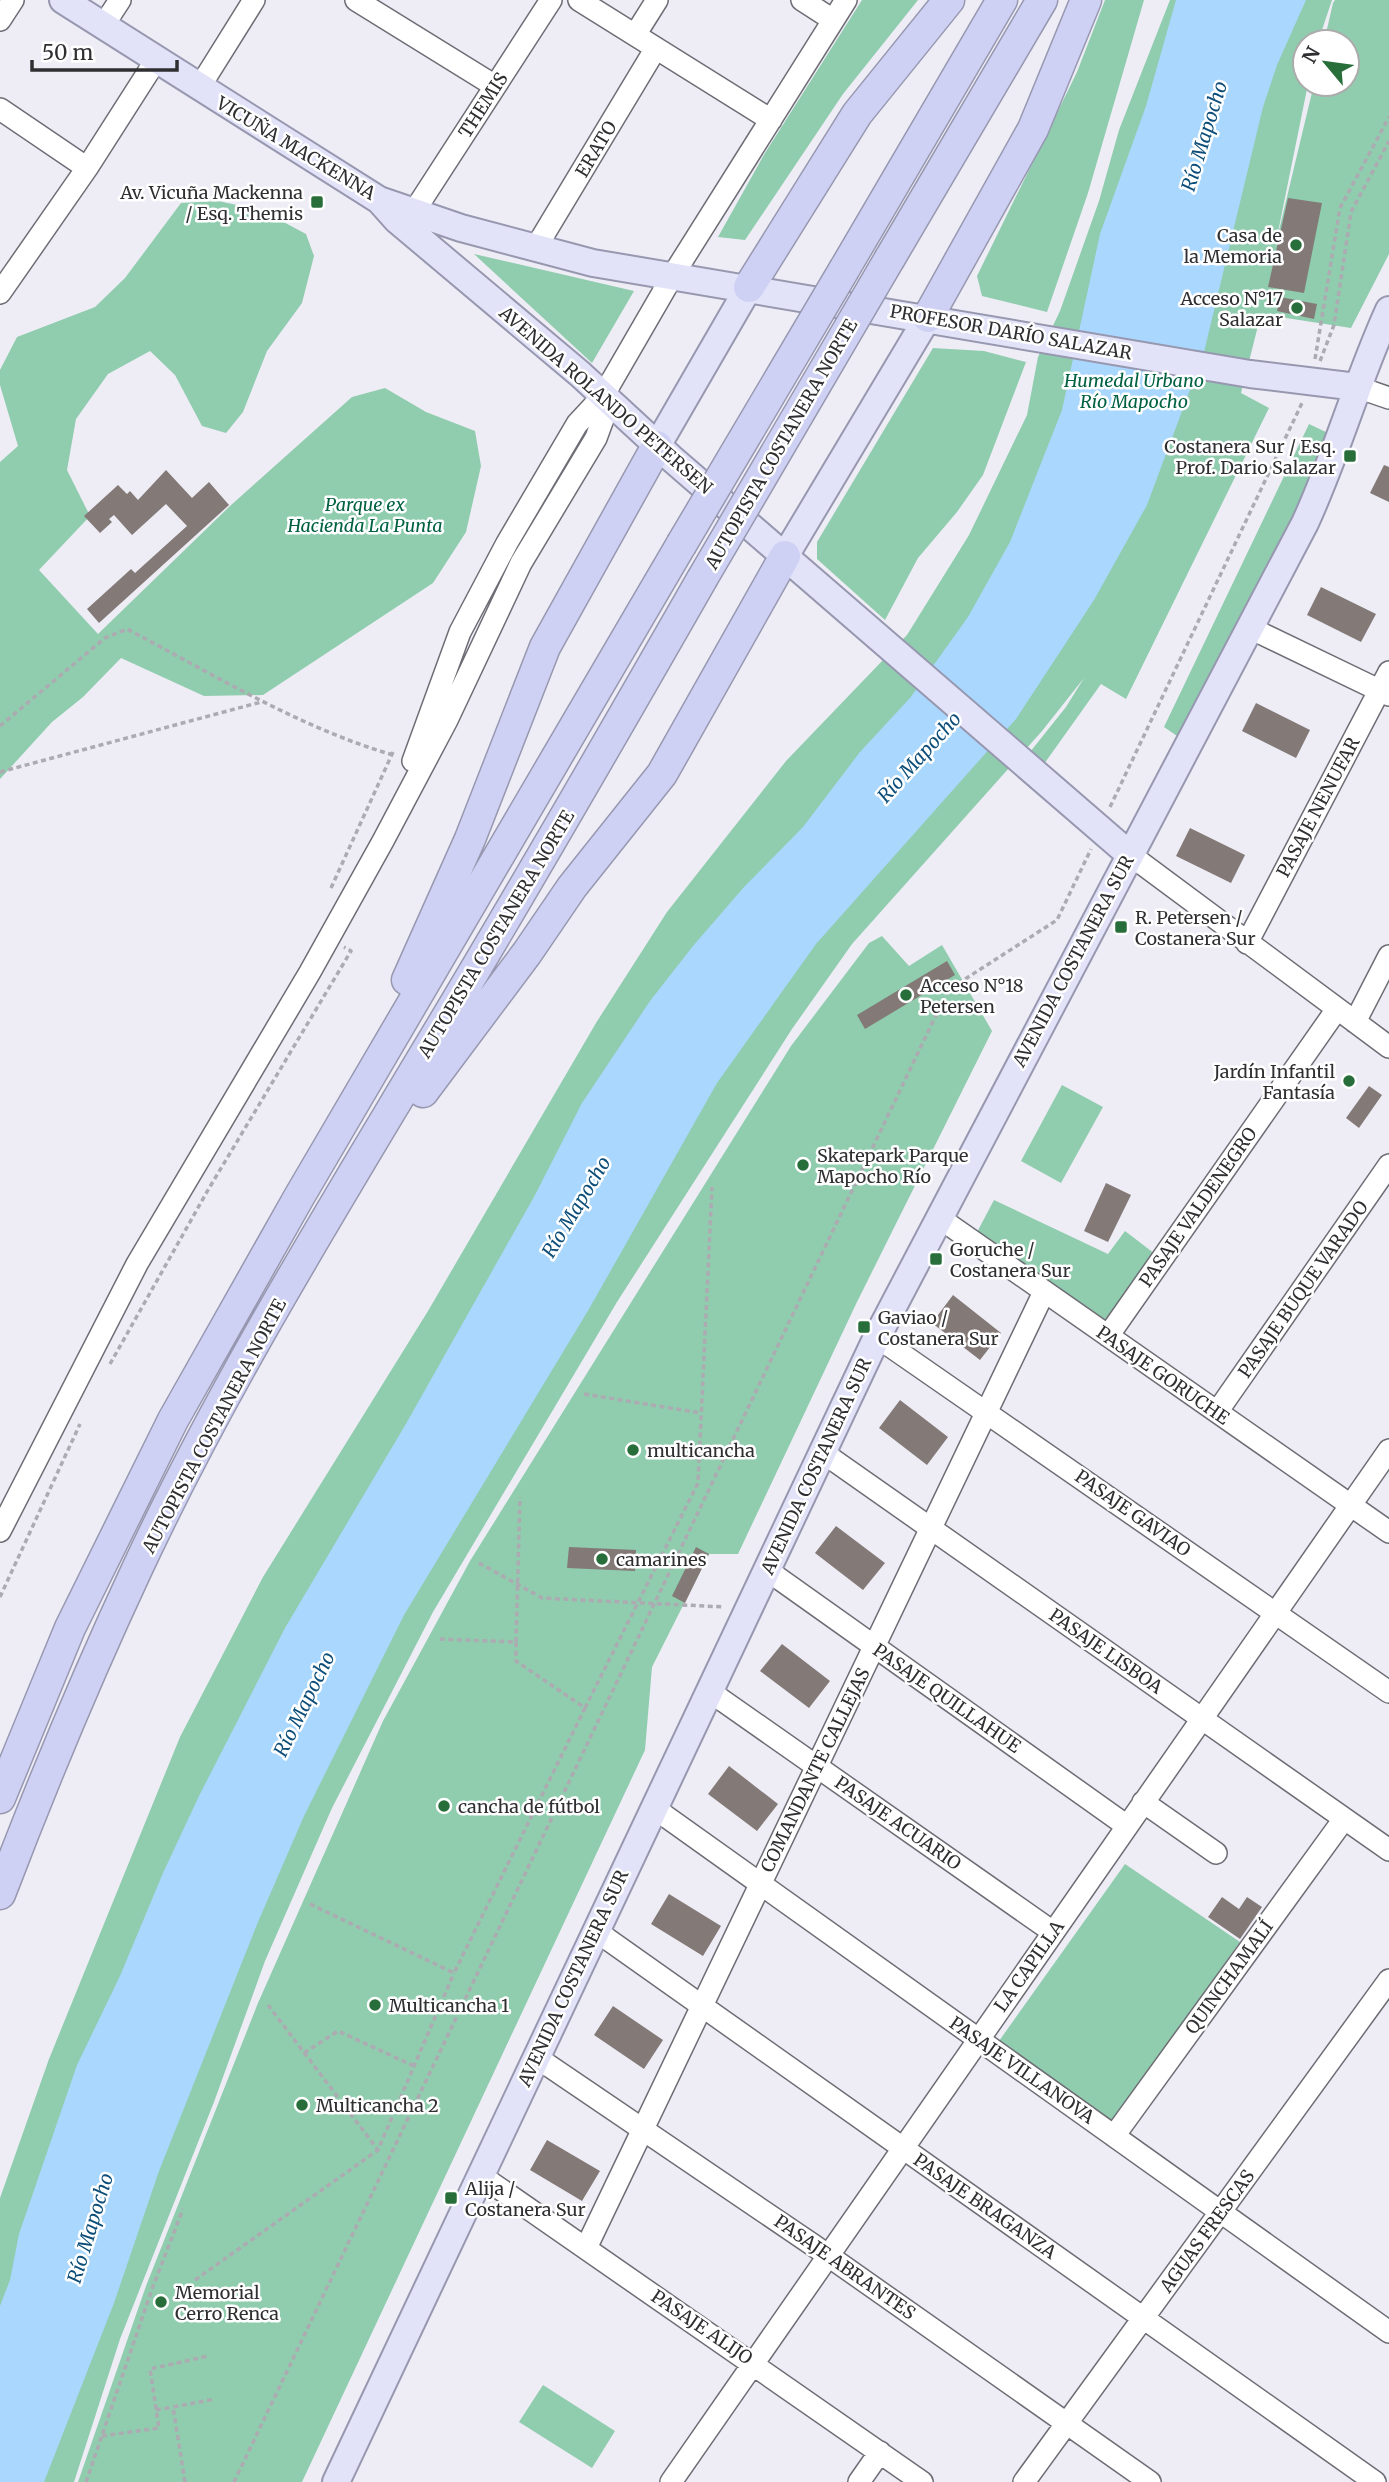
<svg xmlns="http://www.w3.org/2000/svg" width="1389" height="2482" font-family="Merriweather,serif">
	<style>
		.green { fill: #90ccae }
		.water { fill: #aad7fe }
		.building { fill: #837977 }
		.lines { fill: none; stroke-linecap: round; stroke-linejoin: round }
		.minor-casing { stroke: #6e6d75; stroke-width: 24 }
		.major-casing { stroke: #9798b0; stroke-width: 30 }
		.highway-casing { stroke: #9798b0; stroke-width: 33 }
		.path { stroke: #acabb2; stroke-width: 3.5; stroke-dasharray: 5 3.5; stroke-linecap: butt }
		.minor { stroke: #fff; stroke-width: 21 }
		.major { stroke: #e2e3f8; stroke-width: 26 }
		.highway { stroke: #cfd1f4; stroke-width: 30 }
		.highway-bridge-casing { stroke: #9798b0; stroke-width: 33; stroke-linecap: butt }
		.highway-bridge { stroke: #cfd1f4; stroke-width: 30 }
		.poi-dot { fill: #286e3a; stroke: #fff; stroke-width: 2.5 }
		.labels { text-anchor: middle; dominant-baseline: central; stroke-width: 5; stroke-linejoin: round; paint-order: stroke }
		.street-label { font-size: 18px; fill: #2f2f32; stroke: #fff }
		.poi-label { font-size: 18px; fill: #2f2f32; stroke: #fff; text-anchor: start }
		.park-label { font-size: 18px; font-style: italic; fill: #006142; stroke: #fff }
		.water-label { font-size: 19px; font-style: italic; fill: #0c4e79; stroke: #fff }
	</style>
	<rect width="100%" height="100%" fill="#eeedf6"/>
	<path class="green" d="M862 0H918L843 94 745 240 718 237 765 153Z
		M1105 0H1144L1088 193 1047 312 982 296 977 276 1077 72Z
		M1170 0H1332L1318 42H1305V84H1308L1275 247 1314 84H1347V42H1324L1333 3 1335 0H1389V254L1351 328 1261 314 1241 393 1269 408 1126 699 1101 684 1044 764 1030 752 1066 707 1084 678 1042 731 852 944 792 1029 617 1302 433 1612 332 1808 265 1961 214 2102 120 2339 74 2482H0V2198L49 2059 180 1737 263 1577 428 1311 596 1023 667 912 786 761 907 635 969 535 1027 415 1038 357 1060 311 1099 201 1119 130Z
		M218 201 261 210 306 234 314 256 302 303 267 351 243 412 226 433 202 426 175 375 150 351 108 374 76 419 67 470 90 516 39 570 98 634 230 506 352 397 385 388 426 412 475 431 481 466 466 532 433 583 263 695 204 696 121 658 83 697 52 722 0 779V462L18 446 0 385V370L17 337 95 307 125 278 181 203Z
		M474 254 634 291 592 363Z
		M933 348 984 351 1026 362 983 475 957 512 918 558 885 620 817 559V542Z
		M1309 424 1328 433 1313 477 1177 736 1164 727Z
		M882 936 909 966 942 945 992 1031 856 1304 738 1554H709L652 1667 645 1750 302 2482H78L146 2286 258 2003 383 1721 470 1561 650 1272 791 1046 869 943Z
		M1062 1085 1103 1107 1061 1183 1021 1161Z
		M994 1200 1108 1254 1125 1231 1155 1254 1103 1322 975 1236Z
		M1125 1864 1240 1942 1110 2124 999 2041Z
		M543 2385 615 2431 592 2468 519 2422Z"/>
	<path class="water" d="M1176 0H1306L1277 65 1263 107 1204 352 1147 505 1094 600 1016 719 816 944 717 1083 589 1309 404 1615 304 1816 258 1922 159 2171 114 2303 44 2482H0V2306L10 2280 19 2234 77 2065 120 1976 163 1873 199 1796 285 1628 407 1422 535 1195 582 1103 650 1001 693 946 744 887 803 827 860 752 910 698 968 617 1010 542 1062 410 1100 234 1146 106Z"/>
	<path class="building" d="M1288 198 1322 203 1304 293 1268 287Z
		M1280 297 1317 304 1314 319 1277 311Z
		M1384 465 1389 467V502L1370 493Z
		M166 470 192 498 209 482 229 505 99 623 87 609 131 569 135 573 187 526 166 504 132 535 114 515 109 519 112 522 100 533 84 516 118 485 127 494 130 491 138 500Z
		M1321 587 1376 614 1361 642 1307 615Z
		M1256 703 1310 730 1296 758 1242 731Z
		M1190 828 1245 855 1231 883 1176 856Z
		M947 961 955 975 865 1029 857 1015Z
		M1369 1086 1382 1095 1359 1128 1346 1118Z
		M1106 1183 1131 1195 1108 1242 1084 1231Z
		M953 1295 1001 1333 980 1360 932 1323Z
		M900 1400 948 1437 927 1465 879 1428Z
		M836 1526 885 1563 863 1590 815 1553Z
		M569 1547 636 1550 635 1571 567 1568Z
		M696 1547 709 1554 685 1603 672 1596Z
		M782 1644 830 1681 809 1708 760 1671Z
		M729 1766 778 1804 757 1831 708 1794Z
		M669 1894 721 1926 703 1956 651 1924Z
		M1222 1897 1239 1909 1247 1897 1262 1907 1240 1939 1208 1917Z
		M613 2006 663 2040 644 2069 594 2035Z
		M547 2140 600 2171 582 2201 530 2170Z"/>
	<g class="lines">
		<g class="minor-casing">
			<path id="minor" d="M356 0 495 86
				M579 0 771 120
				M802 0 833 20
				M0 20 13 0
				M103 26 120 0
				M635 35 657 0
				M199 88 254 0
				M0 109 87 168 156 60
				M415 210 551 0
				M535 249 656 48
				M0 293 87 168
				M1357 387 1389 398
				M1250 628 1389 695
				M413 761 460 632 507 543 577 424 603 396 673 275 846 0
				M1129 854 1389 1047
				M1247 943 1389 672
				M1355 1022 1389 956
				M938 1217 1389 1532
				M1108 1336 1337 1009
				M877 1337 1389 1692
				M1217 1412 1389 1165
				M822 1452 1389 1850
				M0 1531 137 1264 310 972 383 841 447 720 521 563 596 438 603 419V396
				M767 1570 1127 1826
				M709 1691 1053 1932
				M1143 1802 1216 1853
				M654 1808 1389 2332
				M596 1931 1375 2482
				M536 2057 813 2245 1150 2482
				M1114 2136 1344 1819
				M480 2175 922 2482
				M586 2248 1044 1292
				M671 2482 1389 1450
				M859 2482 880 2452
				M1024 2482 1389 1980"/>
		</g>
		<g class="major-casing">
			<path id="major" d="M63 0 379 200 461 228 593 263 1250 374 1357 387
				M380 201 397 220 580 374 671 458 1129 854
				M657 446 749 287
				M785 556 928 317
				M336 2482 877 1337 1305 523C1337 454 1357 380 1389 310"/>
		</g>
		<g class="highway-casing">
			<path id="highway" d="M890 258 1042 0
				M845 268 1002 0
				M749 287 857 114 949 0
				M928 317 1033 129 1086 0
				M407 980 470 839 545 647 657 446
				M423 1092 527 953 572 887 662 774 785 556
				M0 1798 70 1628 173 1420 299 1197 681 545
				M0 1894C42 1784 87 1676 137 1569 220 1391 325 1221 426 1052 520 896 611 738 702 579"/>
		</g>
		<path class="path" d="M1315 359 1340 208 1389 117
			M1320 361 1334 325 1351 212 1389 141
			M0 726 105 638 127 629C213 674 300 728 393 755
			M0 772 261 702
			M1110 807 1302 403
			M331 888 393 752
			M110 1364 208 1190 351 951 344 947
			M584 1394 701 1413
			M479 1563 542 1598 724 1607
			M0 1597 80 1424
			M516 1642 520 1497
			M585 1708 698 1483 712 1187
			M310 1904 454 1973 585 1708 516 1661V1642L437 1639
			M268 2005 378 2150 454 1973
			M304 2053 338 2031 414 2066
			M195 2280 378 2150
			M156 2410 173 2407
			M102 2436 159 2428 150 2369 208 2356
			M86 2482 152 2289 183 2209
			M185 2482 173 2407 215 2399
			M234 2482 948 990 1057 920 1091 849"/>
		<use href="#minor" class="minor"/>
		<use href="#major" class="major"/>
		<use href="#highway" class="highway"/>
		<g class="highway-bridge-casing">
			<path id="highway-bridge" d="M681 545 845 268
				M702 579 890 258"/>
		</g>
		<use href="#highway-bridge" class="highway-bridge"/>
	</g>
	<g class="poi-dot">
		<rect x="310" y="195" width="14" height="14" rx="3.5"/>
		<circle cx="1296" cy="245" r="7"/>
		<circle cx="1297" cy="308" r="7"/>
		<rect x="1343" y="449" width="14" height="14" rx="3.5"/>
		<rect x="1114" y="920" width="14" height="14" rx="3.5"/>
		<circle cx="906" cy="995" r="7"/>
		<circle cx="1349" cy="1081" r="7"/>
		<circle cx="803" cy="1165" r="7"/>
		<rect x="929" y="1252" width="14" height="14" rx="3.5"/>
		<rect x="857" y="1320" width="14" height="14" rx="3.5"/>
		<circle cx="633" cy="1450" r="7"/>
		<circle cx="602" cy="1559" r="7"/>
		<circle cx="444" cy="1806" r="7"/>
		<circle cx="375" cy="2005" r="7"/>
		<circle cx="302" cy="2105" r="7"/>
		<rect x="444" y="2191" width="14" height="14" rx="3.5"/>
		<circle cx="161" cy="2302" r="7"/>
	</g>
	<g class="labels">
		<g class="street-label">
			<text transform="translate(483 105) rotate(-57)">THEMIS</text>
			<text transform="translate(296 148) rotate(31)">VICUÑA MACKENNA</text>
			<text transform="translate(596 149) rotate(-59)">ERATO</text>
			<text transform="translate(1011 332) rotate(10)">PROFESOR DARÍO SALAZAR</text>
			<text transform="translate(606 400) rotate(41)">AVENIDA ROLANDO PETERSEN</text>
			<text transform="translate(781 444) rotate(-60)">AUTOPISTA COSTANERA NORTE</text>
			<text transform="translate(1318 807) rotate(-62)">PASAJE NENUFAR</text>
			<text transform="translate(496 934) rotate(-59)">AUTOPISTA COSTANERA NORTE</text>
			<text transform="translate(1073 961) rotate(-62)">AVENIDA COSTANERA SUR</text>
			<text transform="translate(1198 1207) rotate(-55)">PASAJE VALDENEGRO</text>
			<text transform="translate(1303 1289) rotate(-55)">PASAJE BUQUE VARADO</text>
			<text transform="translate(1163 1375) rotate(35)">PASAJE GORUCHE</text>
			<text transform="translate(214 1426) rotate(-62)">AUTOPISTA COSTANERA NORTE</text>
			<text transform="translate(816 1466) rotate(-65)">AVENIDA COSTANERA SUR</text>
			<text transform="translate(1133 1513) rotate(35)">PASAJE GAVIAO</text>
			<text transform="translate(1106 1651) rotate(35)">PASAJE LISBOA</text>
			<text transform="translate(947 1698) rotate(35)">PASAJE QUILLAHUE</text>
			<text transform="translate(815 1770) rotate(-64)">COMANDANTE CALLEJAS</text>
			<text transform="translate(898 1823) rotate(35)">PASAJE ACUARIO</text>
			<text transform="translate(1029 1966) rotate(-55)">LA CAPILLA</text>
			<text transform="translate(1229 1977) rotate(-54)">QUINCHAMALÍ</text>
			<text transform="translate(573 1978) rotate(-65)">AVENIDA COSTANERA SUR</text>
			<text transform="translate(1022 2070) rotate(35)">PASAJE VILLANOVA</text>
			<text transform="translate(985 2206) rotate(35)">PASAJE BRAGANZA</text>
			<text transform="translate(1207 2231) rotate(-54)">AGUAS FRESCAS</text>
			<text transform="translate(845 2267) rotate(35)">PASAJE ABRANTES</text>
			<text transform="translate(702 2327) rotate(34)">PASAJE ALIJO</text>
		</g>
		<g class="poi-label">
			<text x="303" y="192" text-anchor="end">Av. Vicuña Mackenna<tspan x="303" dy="21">/ Esq. Themis</tspan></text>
			<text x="1282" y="235" text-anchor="end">Casa de<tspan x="1282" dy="21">la Memoria</tspan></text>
			<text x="1283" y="298" text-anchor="end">Acceso N°17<tspan x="1283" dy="21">Salazar</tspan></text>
			<text x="1336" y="446" text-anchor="end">Costanera Sur / Esq.<tspan x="1336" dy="21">Prof. Dario Salazar</tspan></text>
			<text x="1135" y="917">R. Petersen /<tspan x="1135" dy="21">Costanera Sur</tspan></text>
			<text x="920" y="985">Acceso N°18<tspan x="920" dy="21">Petersen</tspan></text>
			<text x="1335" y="1071" text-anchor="end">Jardín Infantil<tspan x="1335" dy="21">Fantasía</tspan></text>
			<text x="817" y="1155">Skatepark Parque<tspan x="817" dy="21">Mapocho Río</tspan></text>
			<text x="950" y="1249">Goruche /<tspan x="950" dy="21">Costanera Sur</tspan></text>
			<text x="878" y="1317">Gaviao /<tspan x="878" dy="21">Costanera Sur</tspan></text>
			<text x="647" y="1450">multicancha</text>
			<text x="616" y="1559">camarines</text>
			<text x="458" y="1806">cancha de fútbol</text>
			<text x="389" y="2005">Multicancha 1</text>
			<text x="316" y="2105">Multicancha 2</text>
			<text x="465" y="2188">Alija /<tspan x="465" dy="21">Costanera Sur</tspan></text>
			<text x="175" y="2292">Memorial<tspan x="175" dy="21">Cerro Renca</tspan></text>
		</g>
		<g class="park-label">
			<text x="1134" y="380">Humedal Urbano<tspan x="1134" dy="21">Río Mapocho</tspan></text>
			<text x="365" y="504">Parque ex<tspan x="365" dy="21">Hacienda La Punta</tspan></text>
		</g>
		<g class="water-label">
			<text transform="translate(1204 136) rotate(-73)">Río Mapocho</text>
			<text transform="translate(919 757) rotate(-48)">Río Mapocho</text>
			<text transform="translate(576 1207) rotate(-59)">Río Mapocho</text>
			<text transform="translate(304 1704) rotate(-64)">Río Mapocho</text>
			<text transform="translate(90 2228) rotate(-73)">Río Mapocho</text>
		</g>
	</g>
	<g transform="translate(1326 63) rotate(299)"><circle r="33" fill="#ffffff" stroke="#acacad" stroke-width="2"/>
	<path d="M0-5L12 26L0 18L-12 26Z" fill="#286e3a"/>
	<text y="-10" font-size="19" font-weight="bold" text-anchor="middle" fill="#2f2f32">N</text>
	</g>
	<path d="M32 60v10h145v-10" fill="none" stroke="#2f2f32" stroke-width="3.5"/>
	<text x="42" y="60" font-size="21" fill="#2f2f32" stroke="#ffffff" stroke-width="5" paint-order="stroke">50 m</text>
</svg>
